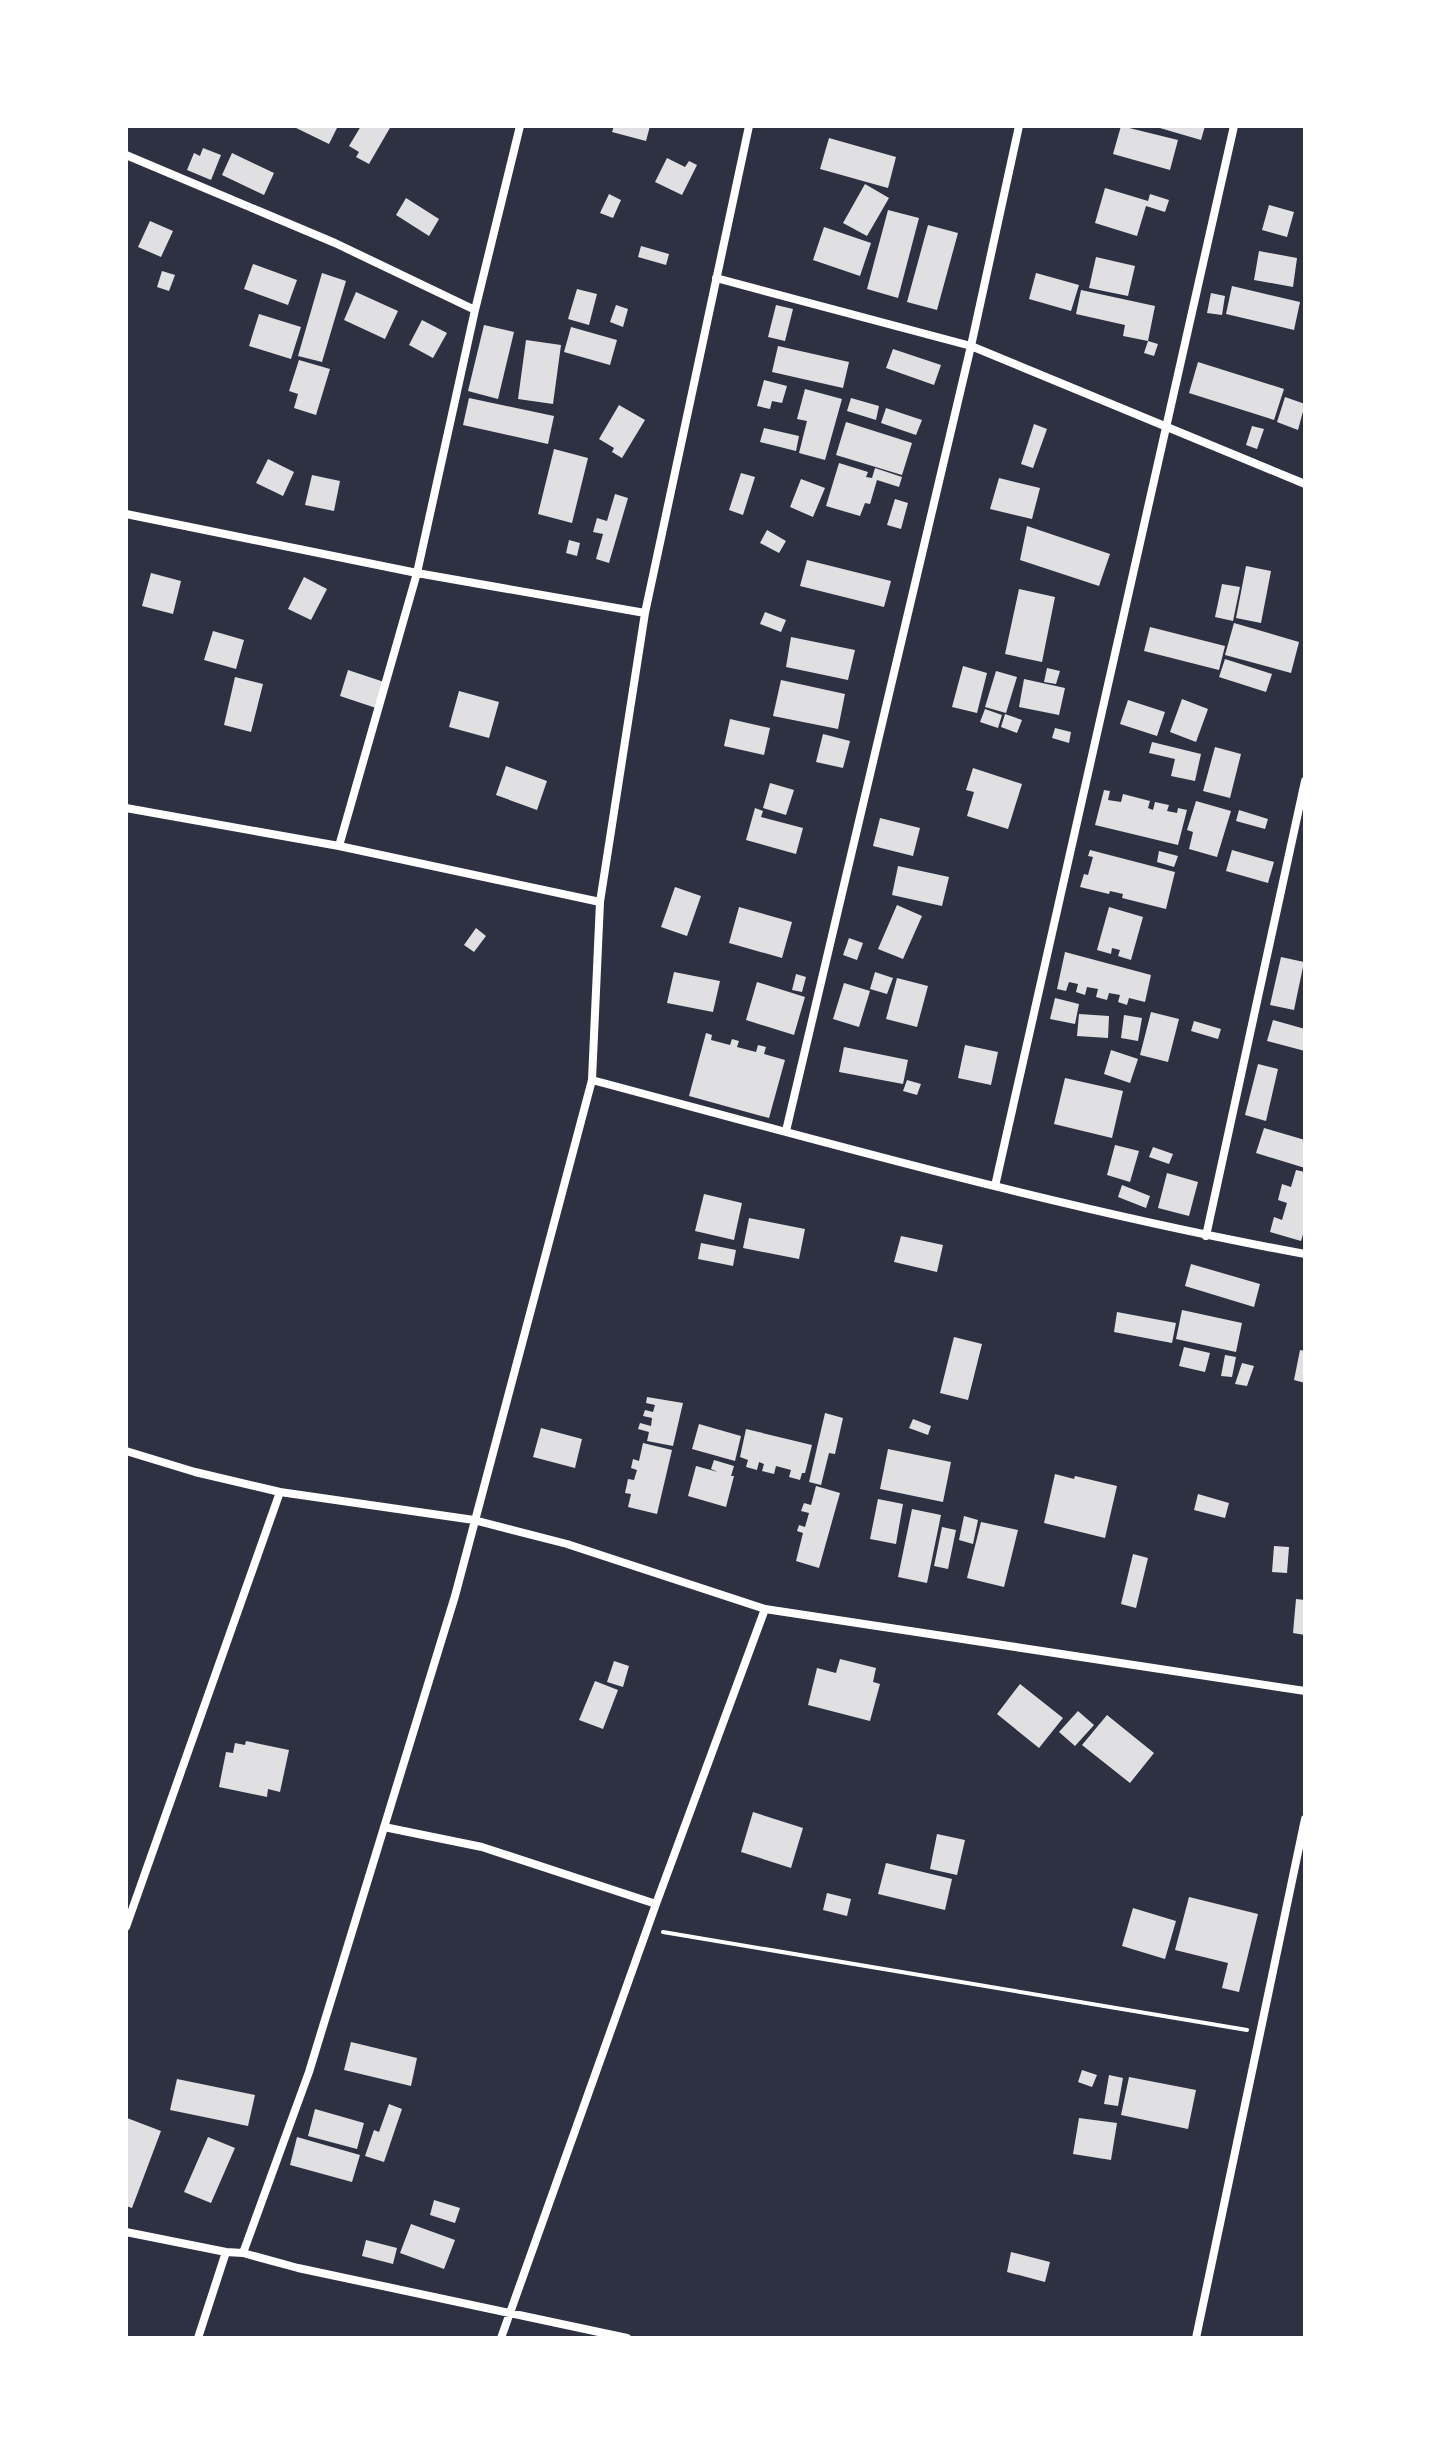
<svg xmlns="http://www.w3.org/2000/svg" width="1431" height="2464" font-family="'Roboto Condensed',sans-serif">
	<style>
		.building { fill: #e0e0e3 }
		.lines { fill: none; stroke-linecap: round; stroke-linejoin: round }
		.path { stroke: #fff; stroke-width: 4 }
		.minor { stroke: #fff; stroke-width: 8 }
	</style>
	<rect width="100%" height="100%" fill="#2d3142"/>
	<path class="building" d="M292 126H338L329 144Z
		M361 126H391L369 164 356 157 359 152 349 146Z
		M614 126H650L646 141 612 132Z
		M1121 126 1178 140 1170 170 1113 154Z
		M1153 126H1205L1201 140Z
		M829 138 896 157 888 188 820 169Z
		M203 148 221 155 211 180 187 170 194 153 200 156Z
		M232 153 274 173 264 195 222 175Z
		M667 158 685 167 689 161 697 165 682 195 655 182Z
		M865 184 889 198 867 236 843 223Z
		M1105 188 1148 201 1150 194 1169 200 1165 212 1146 206 1137 236 1095 223Z
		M609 194 621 200 613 218 600 213Z
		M406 198 439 219 429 236 396 215Z
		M1269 205 1294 212 1287 237 1262 230Z
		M888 210 919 218 898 298 867 289Z
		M150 221 173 231 161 257 138 247Z
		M928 225 958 233 937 310 907 302Z
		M824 227 871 243 860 276 813 260Z
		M641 246 669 254 666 265 638 257Z
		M1259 251 1297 258 1293 287 1254 280Z
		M1096 257 1135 266 1128 296 1089 288Z
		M253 264 297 280 288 305 244 289Z
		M162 271 175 275 169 291 157 287Z
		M322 273 346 281 322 362 298 356Z
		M1036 273 1079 285 1071 311 1029 299Z
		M1232 286 1300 302 1294 330 1226 314Z
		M577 289 597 294 589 325 568 319Z
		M1081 290 1155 306 1148 341 1123 336 1125 325 1076 314Z
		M356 292 398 311 385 339 344 320Z
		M1211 293 1225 296 1222 315 1207 313Z
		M616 305 628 309 623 327 610 322Z
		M776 305 793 309 785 341 768 337Z
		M259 314 301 327 291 359 249 346Z
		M422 320 447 333 433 358 409 345Z
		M484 325 514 332 498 399 468 391Z
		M571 327 617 340 610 365 564 352Z
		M526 340 561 345 553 404 518 399Z
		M1148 341 1158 344 1154 356 1144 353Z
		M778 346 849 362 843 388 772 372Z
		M893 349 941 365 934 385 886 368Z
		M299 360 330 369 316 415 294 408 298 394 289 391Z
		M1198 362 1284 389 1274 420 1189 393Z
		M764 380 787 386 782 403 772 401 770 409 757 406Z
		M805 389 842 399 825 460 799 453 807 421 797 419Z
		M1285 397 1305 404 1298 430 1277 422Z
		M469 398 554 416 548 444 463 425Z
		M851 398 879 406 876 420 847 411Z
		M619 405 645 420 622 458 612 452 614 448 599 439Z
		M886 408 922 420 916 435 881 423Z
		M846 422 912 443 902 475 836 455Z
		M1034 424 1047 429 1033 468 1021 464Z
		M1252 426 1264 429 1257 449 1246 445Z
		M764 428 799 436 796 451 760 442Z
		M554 449 588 458 572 523 538 514Z
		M268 459 294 472 283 496 256 483Z
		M839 463 868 472 866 477 872 478 875 468 902 477 899 487 877 480 870 504 865 503 860 516 826 506Z
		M741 473 755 477 743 515 729 510Z
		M312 475 340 481 334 511 305 505Z
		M999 478 1040 488 1032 519 990 509Z
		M801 479 825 488 813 517 790 507Z
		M615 494 628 498 609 563 596 559 603 534 593 532 597 518 607 521Z
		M895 499 908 503 901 529 887 525Z
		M1027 526 1110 554 1099 586 1020 560Z
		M767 530 786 541 779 553 760 543Z
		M569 540 580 543 577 556 566 553Z
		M807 560 891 581 884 607 800 586Z
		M1246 566 1271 571 1261 623 1236 618Z
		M151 573 181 581 173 614 142 606Z
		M304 577 327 589 311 620 288 609Z
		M1222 584 1240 587 1233 621 1215 617Z
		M1019 589 1055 597 1042 662 1005 654Z
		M765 612 786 620 781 632 760 624Z
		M1234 623 1299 642 1291 673 1225 655Z
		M1150 627 1225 646 1219 670 1144 651Z
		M213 631 244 640 236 669 204 660Z
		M791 637 855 650 848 680 786 667Z
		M1225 659 1272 674 1266 692 1219 677Z
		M963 666 987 673 977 713 952 707Z
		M1047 668 1060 671 1056 684 1044 682Z
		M348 670 384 682 376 708 340 696Z
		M996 671 1017 677 1006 713 985 707Z
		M235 677 263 684 251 732 224 725Z
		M1024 679 1065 688 1059 715 1019 707Z
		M781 680 845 694 838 729 773 716Z
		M459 691 499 702 489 738 449 727Z
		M1182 699 1208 709 1196 742 1170 732Z
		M1128 700 1165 712 1157 736 1120 724Z
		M985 709 1002 715 998 728 980 722Z
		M1005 714 1022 720 1017 733 1001 727Z
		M730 719 770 728 764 755 724 746Z
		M1055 728 1071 732 1069 743 1052 738Z
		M823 734 850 741 843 768 816 762Z
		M1152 742 1201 754 1195 781 1171 776 1175 759 1149 753Z
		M1215 747 1241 754 1230 798 1203 791Z
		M506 766 547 781 537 810 496 795Z
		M973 768 1022 784 1008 829 967 816 974 792 966 790Z
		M770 783 794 790 786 815 763 808Z
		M1104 790 1110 791 1108 800 1121 802 1123 794 1150 801 1148 808 1153 810 1155 802 1169 805 1167 811 1177 813 1178 808 1187 810 1178 845 1095 825Z
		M1196 801 1231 811 1217 857 1189 849 1193 832 1187 830Z
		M755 808 763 811 761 817 803 828 796 854 746 840Z
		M1239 810 1268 819 1265 829 1236 821Z
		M880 818 920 828 913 856 873 846Z
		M1090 850 1175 872 1166 909 1122 898 1123 894 1110 891 1109 894 1080 887 1084 874 1088 875 1093 857 1088 856Z
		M1232 850 1274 862 1268 883 1226 871Z
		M1159 851 1178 856 1174 867 1157 862Z
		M898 866 949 877 942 906 892 895Z
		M675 887 701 896 687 936 661 927Z
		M897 905 922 916 903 959 878 949Z
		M739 907 792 922 782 958 729 943Z
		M1109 907 1143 917 1131 960 1118 956 1120 950 1112 948 1111 954 1097 950Z
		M476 928 486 936 474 952 464 945Z
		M849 938 863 943 857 960 843 955Z
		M1065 952 1151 975 1145 1002 1129 998 1127 1005 1118 1002 1120 995 1109 993 1107 1000 1096 997 1098 989 1087 987 1085 995 1076 992 1078 984 1069 982 1066 991 1057 989Z
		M1281 957 1304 962 1294 1010 1270 1005Z
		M674 972 720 981 713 1012 667 1003Z
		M875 972 893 978 887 994 870 989Z
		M796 974 806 977 802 992 792 990Z
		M897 978 928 986 917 1027 886 1019Z
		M757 982 805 997 794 1035 746 1020Z
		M844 983 870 991 859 1027 833 1019Z
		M1055 998 1079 1004 1075 1024 1050 1019Z
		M1151 1012 1179 1019 1168 1062 1140 1055Z
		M1079 1014 1109 1016 1108 1038 1077 1036Z
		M1124 1015 1142 1018 1138 1041 1121 1038Z
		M1273 1020 1305 1029V1051L1267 1041Z
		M1194 1021 1221 1029 1218 1039 1191 1031Z
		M706 1033 712 1035 711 1040 730 1045 732 1039 739 1041 737 1047 756 1052 758 1045 766 1047 764 1054 785 1060 769 1118 689 1096Z
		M965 1045 998 1052 991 1085 958 1078Z
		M844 1047 908 1060 903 1084 839 1072Z
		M1111 1050 1138 1059 1130 1083 1104 1074Z
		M1258 1064 1278 1069 1266 1121 1245 1115Z
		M1065 1078 1123 1091 1112 1138 1054 1124Z
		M907 1080 921 1084 917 1095 903 1091Z
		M1264 1128 1305 1140V1168L1256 1153Z
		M1115 1145 1139 1151 1130 1182 1107 1175Z
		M1153 1147 1173 1154 1169 1164 1149 1157Z
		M1296 1170 1305 1172V1228L1301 1241 1270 1232 1274 1217 1282 1220 1287 1203 1278 1200 1282 1184 1291 1187Z
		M1167 1173 1198 1182 1189 1216 1158 1208Z
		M1122 1185 1150 1196 1146 1208 1118 1197Z
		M704 1194 742 1203 734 1240 695 1231Z
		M749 1218 805 1229 799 1259 743 1248Z
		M901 1236 943 1245 937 1272 894 1262Z
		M701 1243 736 1250 733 1266 698 1259Z
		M1191 1264 1260 1284 1254 1307 1185 1286Z
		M1182 1310 1242 1323 1236 1352 1176 1339Z
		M1117 1312 1176 1323 1172 1343 1114 1332Z
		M954 1337 982 1344 968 1400 940 1393Z
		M1184 1347 1210 1353 1205 1372 1179 1366Z
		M1300 1350 1305 1351V1383L1294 1380Z
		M1225 1355 1236 1357 1232 1377 1221 1376Z
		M1242 1363 1254 1366 1247 1386 1235 1384Z
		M647 1397 683 1403 673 1446 647 1441 649 1432 638 1429 640 1423 651 1426 652 1418 643 1416 645 1410 653 1412 655 1405 646 1403Z
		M825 1413 843 1418 835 1454 829 1453 821 1485 809 1482Z
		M913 1419 931 1426 928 1435 909 1428Z
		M699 1424 741 1436 735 1461 692 1449Z
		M541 1428 582 1439 575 1468 533 1457Z
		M746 1429 812 1445 805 1473H802L800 1480 789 1477 791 1470 776 1466 774 1474 762 1471 764 1464 759 1462 757 1470 746 1467 748 1460 740 1457Z
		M643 1443 672 1450 657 1514 628 1507 631 1494 625 1493 628 1479 634 1480 637 1470 631 1468 633 1459 639 1461Z
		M888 1449 951 1462 943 1502 880 1489Z
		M714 1460 734 1466 731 1476H734L726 1507 688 1496 696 1466 718 1472 711 1469Z
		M1055 1474 1074 1479 1075 1476 1117 1486 1105 1538 1044 1523Z
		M816 1486 840 1493 819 1568 796 1561 803 1533 797 1531 799 1525 805 1527 809 1513 801 1511 804 1503 811 1505Z
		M1198 1494 1229 1503 1225 1518 1194 1510Z
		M878 1499 903 1504 896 1544 870 1539Z
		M912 1509 941 1515 927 1583 898 1577Z
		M964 1516 978 1520 973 1544 959 1540Z
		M981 1522 1018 1530 1004 1587 967 1578Z
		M942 1527 956 1530 948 1569 934 1566Z
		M1274 1546 1289 1547 1287 1573 1272 1572Z
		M1133 1554 1148 1558 1136 1608 1121 1604Z
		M1296 1599 1305 1600V1635L1293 1633Z
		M840 1659 876 1668 873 1682 880 1684 870 1721 808 1705 817 1668 836 1673Z
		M614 1661 629 1666 623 1687 607 1682Z
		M595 1681 618 1690 603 1729 579 1720Z
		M1020 1684 1063 1718 1039 1748 997 1714Z
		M1078 1711 1094 1725 1075 1746 1059 1732Z
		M1107 1715 1154 1753 1130 1783 1082 1745Z
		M246 1741 289 1750 280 1792 268 1789 267 1797 219 1787 226 1752 233 1753 235 1743 245 1745Z
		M753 1812 803 1828 791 1868 741 1852Z
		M937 1834 965 1840 957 1875 930 1869Z
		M886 1863 952 1879 945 1910 878 1894Z
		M827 1893 851 1899 847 1916 823 1910Z
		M1189 1897 1258 1914 1239 1992 1222 1988 1228 1963 1175 1950Z
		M1133 1908 1176 1921 1165 1959 1122 1946Z
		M351 2042 417 2058 411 2086 344 2070Z
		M1082 2070 1097 2075 1092 2087 1078 2082Z
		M1109 2075 1123 2078 1118 2106 1104 2104Z
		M1129 2077 1196 2090 1188 2129 1121 2115Z
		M177 2079 255 2095 248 2126 170 2110Z
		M389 2104 402 2109 384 2162 365 2156 374 2130 379 2132Z
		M315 2109 364 2123 357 2149 308 2136Z
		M127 2118 161 2131 132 2208 126 2206Z
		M1079 2118 1117 2123 1111 2160 1073 2154Z
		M208 2137 235 2148 211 2203 184 2192Z
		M297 2137 360 2155 352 2182 290 2165Z
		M434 2200 460 2208 455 2223 430 2215Z
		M411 2224 455 2240 444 2269 400 2253Z
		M366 2240 397 2248 393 2264 362 2256Z
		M1011 2252 1050 2262 1045 2282 1007 2272Z"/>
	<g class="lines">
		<path class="path" d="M663 1932 1247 2030"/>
		<path class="minor" d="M126 155 335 243 475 310
			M716 278 971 346 1305 484
			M126 514 417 573 645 613
			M126 808 339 846 600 902
			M339 846 417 573 475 310 520 126
			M592 1080C828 1143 1064 1210 1305 1254
			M786 1131 971 346 1019 126
			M995 1186 1234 126
			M1206 1236 1305 781
			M126 1451 195 1472 280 1492 474 1520 567 1544 765 1609 1305 1691
			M384 1827 482 1847 656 1904
			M126 1927 280 1492
			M126 2232 226 2252 243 2253 298 2268 627 2338
			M243 2253 309 2072 455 1596 592 1080 600 902 645 613 749 126
			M198 2338 226 2252
			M501 2338 656 1904 765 1609
			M1196 2338 1305 1819"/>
	</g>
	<rect width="1431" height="2464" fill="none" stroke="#ffffff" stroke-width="256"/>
</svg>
